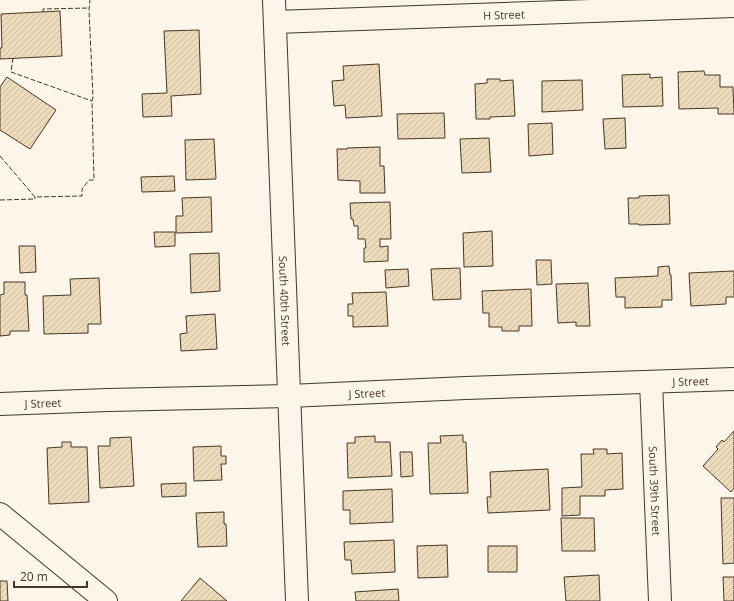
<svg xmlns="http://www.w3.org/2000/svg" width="734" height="601" font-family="'Open Sans',sans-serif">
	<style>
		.building { fill: url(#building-hatch); stroke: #4a3520 }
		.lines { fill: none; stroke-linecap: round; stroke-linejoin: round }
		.street-casing { stroke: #4a3520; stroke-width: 24 }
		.secondary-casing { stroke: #4a3520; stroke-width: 24 }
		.street { stroke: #fbf6e9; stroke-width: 22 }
		.secondary { stroke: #fbf6e9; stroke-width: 22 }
		.fence { stroke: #4a3520; stroke-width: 1; stroke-dasharray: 5 2; stroke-linecap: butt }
		.labels { text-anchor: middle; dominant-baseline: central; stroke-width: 3; stroke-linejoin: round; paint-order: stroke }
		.street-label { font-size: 11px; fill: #4a3520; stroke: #fbf6e9 }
	</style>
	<defs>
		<pattern id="building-hatch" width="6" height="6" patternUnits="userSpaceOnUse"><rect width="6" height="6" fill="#ecdcbc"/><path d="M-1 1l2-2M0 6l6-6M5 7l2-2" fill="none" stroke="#ccbda1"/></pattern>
	</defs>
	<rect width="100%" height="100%" fill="#fbf6e9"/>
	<path class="building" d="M60 11 62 56 0 59V48H2L1 14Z
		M199 30 201 94 171 96 172 116 143 117 142 94 167 93 164 31Z
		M379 64 382 116 346 118 345 105 334 106 332 81 344 80 343 66Z
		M704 71 705 75H720V87H733L734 114H718V108L679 109 678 72Z
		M650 74V78L662 77 663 106 623 107 622 75Z
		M7 77 56 110 30 149 0 130V87Z
		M487 79H500V81L513 80 515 116 490 117V119H476L475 84 487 83Z
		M582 80 583 110 542 112V81Z
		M444 113 445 138 398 139 397 114Z
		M625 118 626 148 605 149 603 119Z
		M552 123 553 154 529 156 528 124Z
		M489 138 491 172 462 173 460 139Z
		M214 139 216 179 186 180 185 140Z
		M380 147V166H384L385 193H360V181L338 180 337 149H347V148Z
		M174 176 175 191 142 192 141 177Z
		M669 195 670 224 639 225V224H629L628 198H639V196Z
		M211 197 212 232 176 233V216H183L182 198Z
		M390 202 391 239H380V247L388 246V261L364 262V248H366L365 239H358V226H354L353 219H351L350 203Z
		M492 231 493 266 464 267 463 233Z
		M154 232H175V246L155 247Z
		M19 246H35L36 272 20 273Z
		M219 253 220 291 191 293 190 254Z
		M536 260H551L552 284 537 285Z
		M669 266 670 275H671L672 300H662V307L625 308V297H616L615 278 658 276V267Z
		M460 268 461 299 433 300 431 269Z
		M408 269 409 286 386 288 385 270Z
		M734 271V297H726V304L691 306 689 273Z
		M99 278 101 324H88V333L44 334 43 296 71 295 70 279Z
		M4 282H25V295H27L29 331H10V335L0 336V295L4 294Z
		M588 283 590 326H576V322L558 323 556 284Z
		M531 289 532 326H519V331H502V327H489V313H483L482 291Z
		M386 292 388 326 353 327V316H348V304H353L352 293Z
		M215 314 217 349 181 351 180 334 187 333 186 316Z
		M734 431V488L731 492 703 466 718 449 716 447 722 440 724 442Z
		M463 435V442H466L468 493 430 494 428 443H441L440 436Z
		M375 436V442H390L392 476 348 478 347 443H355V437Z
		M131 437 134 486 100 488 98 446H110V438Z
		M62 442H71V447H87L89 502 49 504 47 448 62 447Z
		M221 446V456H226V464H221L222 480 194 481 193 447Z
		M593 449H607V454L622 453 623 489 605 490V496H580V515L562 516V488L582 487 581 454H594Z
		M400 452H412L413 476 401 477Z
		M548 469 550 510 488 513 487 497H491L490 472Z
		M186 483V496L162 497 161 484Z
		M392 489 393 522 350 524V510H343V491Z
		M721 498H734V563L723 564Z
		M224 512V524H226L227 546 198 547 196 513Z
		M561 518H594L595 551H562Z
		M394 540 395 572 352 574 351 560H345L344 542Z
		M447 545 448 577 418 578 417 546Z
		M488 546H517V572H488Z
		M599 575 600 601H566L564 577Z
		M723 577H734V601H724Z
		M200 578 227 601H181Z
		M0 581H7L8 601H0Z
		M398 589 399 601H356L355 592Z"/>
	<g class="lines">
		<g class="street-casing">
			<g id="street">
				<path id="s1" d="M275 22 734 6"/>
				<path id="s2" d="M651 382 660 601"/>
				<path id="s3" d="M0 404 108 400 289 396 466 388 734 379"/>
				<path d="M0 514 106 601"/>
			</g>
		</g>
		<g class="secondary-casing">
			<g id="secondary">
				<path id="s4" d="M274 0 297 601"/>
			</g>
		</g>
		<use href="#street" class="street"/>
		<use href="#secondary" class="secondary"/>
		<path class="fence" d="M43 12V9L89 8
			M13 58 11 72 92 101
			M0 156 35 197 82 196V189L89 180H94L92 101 93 97 89 10 90 0
			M0 200 35 199V197"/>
	</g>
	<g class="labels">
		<g class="street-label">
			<text stroke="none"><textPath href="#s1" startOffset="229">H Street</textPath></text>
			<text stroke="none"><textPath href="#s4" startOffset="301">South 40th Street</textPath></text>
			<text stroke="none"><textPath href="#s3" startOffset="691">J Street</textPath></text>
			<text stroke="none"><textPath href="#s3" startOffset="367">J Street</textPath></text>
			<text stroke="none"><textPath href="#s3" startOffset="43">J Street</textPath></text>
			<text stroke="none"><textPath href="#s2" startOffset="109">South 39th Street</textPath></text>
		</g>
	</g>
	<path d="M14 581v6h73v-6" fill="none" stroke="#4a3520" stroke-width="2"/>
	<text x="20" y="581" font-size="12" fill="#4a3520" stroke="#fbf6e9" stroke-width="3" paint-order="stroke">20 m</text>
</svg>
